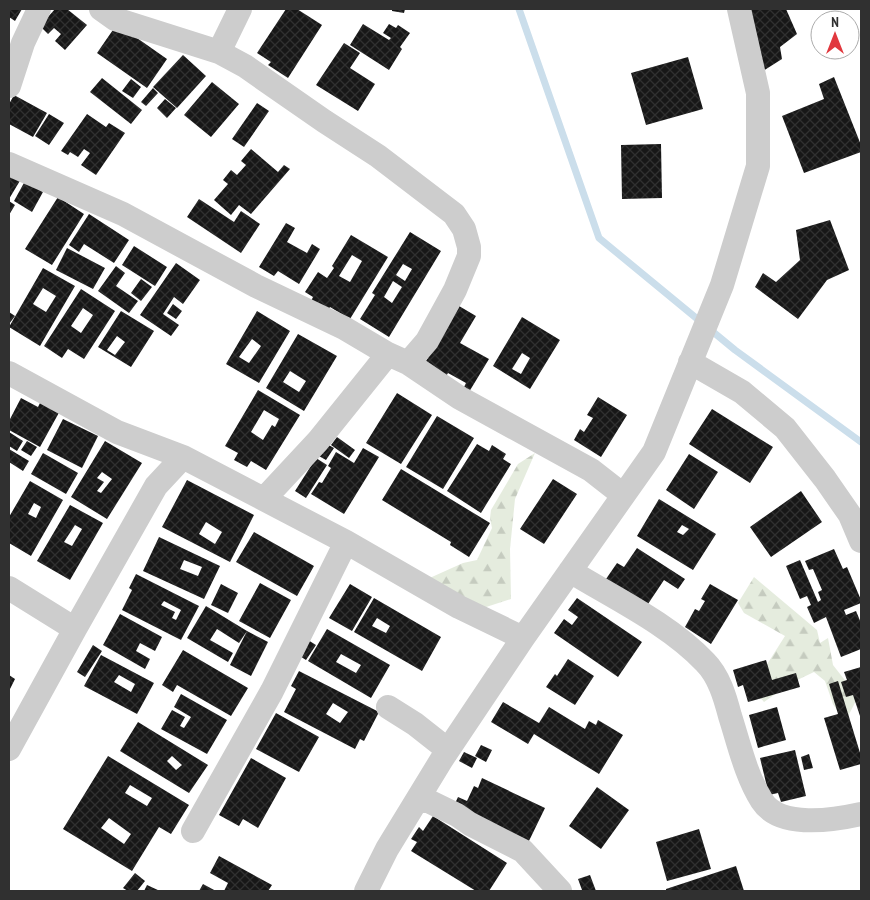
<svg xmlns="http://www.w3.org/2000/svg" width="870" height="900" font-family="'PT Sans Narrow',sans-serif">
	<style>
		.forest { fill: url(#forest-firs) }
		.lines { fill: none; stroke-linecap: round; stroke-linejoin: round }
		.stream { stroke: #cbdeeb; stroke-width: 7 }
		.building { fill: url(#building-cross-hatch); fill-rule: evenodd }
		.minor { stroke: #cdcdcd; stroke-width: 24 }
	</style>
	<defs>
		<pattern id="forest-firs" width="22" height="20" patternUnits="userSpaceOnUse" patternTransform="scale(1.25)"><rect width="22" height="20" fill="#e5ecde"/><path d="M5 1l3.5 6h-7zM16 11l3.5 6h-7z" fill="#c5cbbf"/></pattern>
		<pattern id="building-cross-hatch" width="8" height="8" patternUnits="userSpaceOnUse" patternTransform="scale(1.25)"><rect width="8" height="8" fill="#171717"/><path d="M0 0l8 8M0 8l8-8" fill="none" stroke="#303030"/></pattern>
	</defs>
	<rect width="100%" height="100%" fill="#fff"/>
	<path class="forest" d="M535 453 515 499 510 549 511 599 480 609 423 581 463 563 477 560 492 528 490 518 491 510 518 464Z
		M754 577 817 630 820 643 828 638 833 665 858 697 845 722 833 704 825 681 814 672 791 683 764 702 752 688 785 636 744 613 738 603Z"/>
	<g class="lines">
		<path class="stream" d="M519 9 599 238 735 350 861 442"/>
	</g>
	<path class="building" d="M9 9H22L15 21 9 17Z
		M55 9H67L87 25 65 50 55 41 61 34 54 28 48 34 40 26Z
		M286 9H297L322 25 288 78 268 65 271 62 257 53Z
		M392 9H405L404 13 392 11Z
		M750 9H786L797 34 780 47 782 59 763 71Z
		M117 24 167 59 147 88 97 53Z
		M363 24 389 40 391 38 383 33 389 24 396 28 398 25 410 33 400 47 402 49 389 70 350 45Z
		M344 43 360 53 350 68 375 84 358 111 316 85Z
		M183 55 206 76 177 108 153 87Z
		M688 57 703 109 646 125 631 73Z
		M834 77 861 145V152L804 173 782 116 824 99 819 84Z
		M102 78 142 110 131 124 90 92Z
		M131 79 141 87 133 98 122 91Z
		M212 82 239 104 211 137 184 115Z
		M153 88 158 93 146 106 141 102Z
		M14 95 47 113 33 137 9 124V104Z
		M165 99 176 108 167 118 157 108Z
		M257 103 269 111 244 147 232 139Z
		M49 114 64 123 49 145 35 136Z
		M87 114 106 127 109 123 125 133 96 175 81 165 90 153 84 149 78 157 70 152 68 155 61 151Z
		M661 144 662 198 622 199 621 145Z
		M251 149 278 172 284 165 290 169 251 214 239 205 231 215 214 200 228 184 223 180 231 170 237 175 246 165 241 161Z
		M9 172 21 179 9 199Z
		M25 181 43 192 32 212 14 201Z
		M58 197 84 214 52 265 25 249Z
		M199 199 234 222 241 211 260 224 241 253 187 217Z
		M9 201 15 205 9 215Z
		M89 214 129 240 114 263 84 244 79 252 69 245Z
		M830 220 849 270 827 280 798 319 755 287 763 273 776 282 800 260 796 230Z
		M286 223 295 228 287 242 307 253 312 244 320 249 299 284 278 271 274 276 259 267Z
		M410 232 441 251 389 337 360 319 375 295 372 293ZM403 264 412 269 405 281 396 275ZM393 281 402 287 392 303 384 297Z
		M351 235 388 257 350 319 330 307 326 313 310 303 313 297 305 292 318 272 327 278 334 268 332 266ZM352 255 362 261 350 282 339 276Z
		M134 246 167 267 155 286 122 265Z
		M67 248 105 268 93 289 56 270Z
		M176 263 200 280 183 304 174 297 163 314 179 325 171 336 140 315Z
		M116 266 125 273 116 286 138 301 129 313 98 291Z
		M43 268 75 286 40 346 9 327ZM43 288 56 296 46 312 33 304Z
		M141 279 152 287 141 301 131 293Z
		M81 289 115 311 84 359 68 349 62 358 44 346ZM83 308 93 315 81 333 71 326Z
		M173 304 182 311 176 319 167 313Z
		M459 306 476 316 460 343 489 359 469 392 463 389 466 383 448 373 445 378 423 366Z
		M121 311 154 331 131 367 98 347ZM117 336 125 342 115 355 107 350Z
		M257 311 290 331 259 383 226 364ZM252 339 261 346 249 363 239 357Z
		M9 312 15 316 9 324Z
		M522 317 560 340 530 389 493 366ZM522 353 530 358 521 374 512 369Z
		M298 334 337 356 304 411 266 388ZM290 371 306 381 299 392 283 382Z
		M258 390 300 415 266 470 251 461 247 467 234 460 238 453 225 446ZM264 410 279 419 275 427 272 425 263 440 251 432Z
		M397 393 432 415 401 464 366 443Z
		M598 397 627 415 601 457 574 440 580 429 584 432 593 418 587 415Z
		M21 398 38 407 42 399 61 409 40 447 9 430V421Z
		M712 409 773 447 750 483 689 444Z
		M437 416 474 438 443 489 406 467Z
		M63 419 98 436 82 468 47 450Z
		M9 432 23 441 17 451 9 446Z
		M337 437 355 450 349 458 331 445Z
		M27 441 37 447 31 456 21 450Z
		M105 441 142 463 107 519 71 497ZM102 472 112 479 101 493 97 491 104 482 97 478Z
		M325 443 334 448 326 460 317 455Z
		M477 444 489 451 492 445 506 454 503 459 511 464 481 513 447 491Z
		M363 448 379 457 344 514 311 494 319 482 322 483 331 468 328 466 336 452 354 463Z
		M9 449 29 461 23 471 9 462Z
		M43 453 78 473 66 494 31 474Z
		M689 454 718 472 694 509 666 490Z
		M316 458 327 465 306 498 295 491Z
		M401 469 490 523 469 557 450 545 451 542 382 500Z
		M553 479 577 494 544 544 520 529Z
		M187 480 254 515 230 562 162 527ZM206 522 222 532 215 544 199 534Z
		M30 481 63 500 31 556 9 543V517ZM34 503 41 507 36 518 28 514Z
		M801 491 822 522 771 557 750 527Z
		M659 499 716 534 693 570 637 536ZM682 525 689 529 683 535 677 532Z
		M70 505 103 523 70 580 37 561ZM75 525 82 529 72 546 64 542Z
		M254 532 314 566 297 596 236 562Z
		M159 537 220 566 204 599 143 571ZM184 560 202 567 198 576 180 569Z
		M637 548 685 579 678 589 664 580 642 613 606 579 617 563 624 567Z
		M834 549 843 569 847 567 861 600V603L844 610 846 615 856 611 861 623V649L841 657 826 617 814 623 807 607 811 605 807 596 800 599 786 566 800 560 818 602 821 600 818 592 822 590 813 569 809 570 805 561Z
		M136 574 199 606 181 640 122 610 132 590 129 588ZM164 601 181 610 176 620 172 618 175 612 161 605Z
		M260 583 291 600 270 638 239 621Z
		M221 584 238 593 228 613 211 605Z
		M350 584 372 597 352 631 329 618Z
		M710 584 738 600 711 644 685 627 695 609 699 611 705 601 701 599Z
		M374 598 441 637 422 671 354 632ZM377 618 390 626 386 633 372 626Z
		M577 598 642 642 618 677 554 633 564 619 572 625 578 617 568 610Z
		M206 606 247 631 239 643 217 629 210 640 233 653 228 662 187 638Z
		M120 614 162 637 155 651 140 643 136 651 150 659 145 669 103 645Z
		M327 629 390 665 371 698 308 661ZM341 654 361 665 356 673 336 662Z
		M247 631 268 642 251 676 230 665Z
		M308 640 316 645 306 660 298 655Z
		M93 645 102 651 85 677 77 672Z
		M183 650 248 688 231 716 177 685 173 692 162 685Z
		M101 655 154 683 137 714 84 686ZM119 675 135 684 131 692 114 682Z
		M568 659 594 676 575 705 546 687 555 674 557 676Z
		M766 660 772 680 796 673 800 687 748 702 743 685 738 687 733 670Z
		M861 667V716H860L853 695 846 697 841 682 847 680 844 672Z
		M299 671 379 712 364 741 360 739 355 749 284 712 296 689 291 686ZM333 703 348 712 340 723 326 714Z
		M9 675 15 679 9 691Z
		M838 681 861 756V764L840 770 824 718 838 714 829 684Z
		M181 694 227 720 207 754 161 729 172 710 185 717 180 726 184 728 191 717 174 707Z
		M503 702 539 723 549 707 585 729 589 721 596 725 598 720 623 735 599 774 534 734 528 744 491 722Z
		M777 707 786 740 758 748 749 715Z
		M276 713 319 737 299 772 256 749Z
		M138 722 208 765 189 793 120 751ZM172 756 182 765 176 770 167 761Z
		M481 745 492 750 486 762 475 756Z
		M795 750 806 796 781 802 778 793 769 795 760 758Z
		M464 752 477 758 472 768 459 761Z
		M809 754 813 768 804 770 801 757Z
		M108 756 189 805 171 834 159 827 132 871 63 829ZM130 785 152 798 147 806 125 793ZM109 818 131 834 124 844 101 828Z
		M251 758 286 778 258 828 243 819 239 826 219 815Z
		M482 778 545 808 527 845 452 810 458 797 467 801 474 786 478 788Z
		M597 787 629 810 601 849 569 826Z
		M433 816 507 863 489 891H476L411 851 417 842 411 839 419 827 423 831Z
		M699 829 711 869 667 881 656 842Z
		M219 856 272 885 268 891H224L228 883 210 873Z
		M736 866 744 891H666V889Z
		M135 873 145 881 137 891H128L123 888Z
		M590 875 596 891H579L582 890 578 879Z
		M203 884 216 891H199Z
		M147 885 160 891H144Z"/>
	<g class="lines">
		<path class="minor" d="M101 9 115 19 219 52 245 66 324 121 378 156 454 214 464 229 469 247V256L455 290 427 341 408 363
			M219 52 240 9
			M9 86 23 43 39 9
			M9 164 123 214 256 286 344 328 388 354 408 363 460 398 591 470 623 495
			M690 362 742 392 785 428 825 479 850 515 861 541
			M9 373 117 432 183 457 346 542 459 607 523 638
			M264 499 318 441 388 354
			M570 571C614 598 669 624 705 662 719 676 725 697 730 716 739 744 746 776 762 801 780 829 834 820 861 814
			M9 588 75 629
			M388 707 415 724 448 750
			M9 749 75 629 156 486 183 457
			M420 797 457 815 470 824 523 851 560 891
			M193 831 272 691 346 542
			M366 891 387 849 442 759 523 638 654 452 722 285 758 166V93L739 9"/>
	</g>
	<rect width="870" height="900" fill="none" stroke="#303030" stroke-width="20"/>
	<g transform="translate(835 35)"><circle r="24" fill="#ffffff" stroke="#acacac"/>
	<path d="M0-4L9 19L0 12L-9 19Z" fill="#e1383e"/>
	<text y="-8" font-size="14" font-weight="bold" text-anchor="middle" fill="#303030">N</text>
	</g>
</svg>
